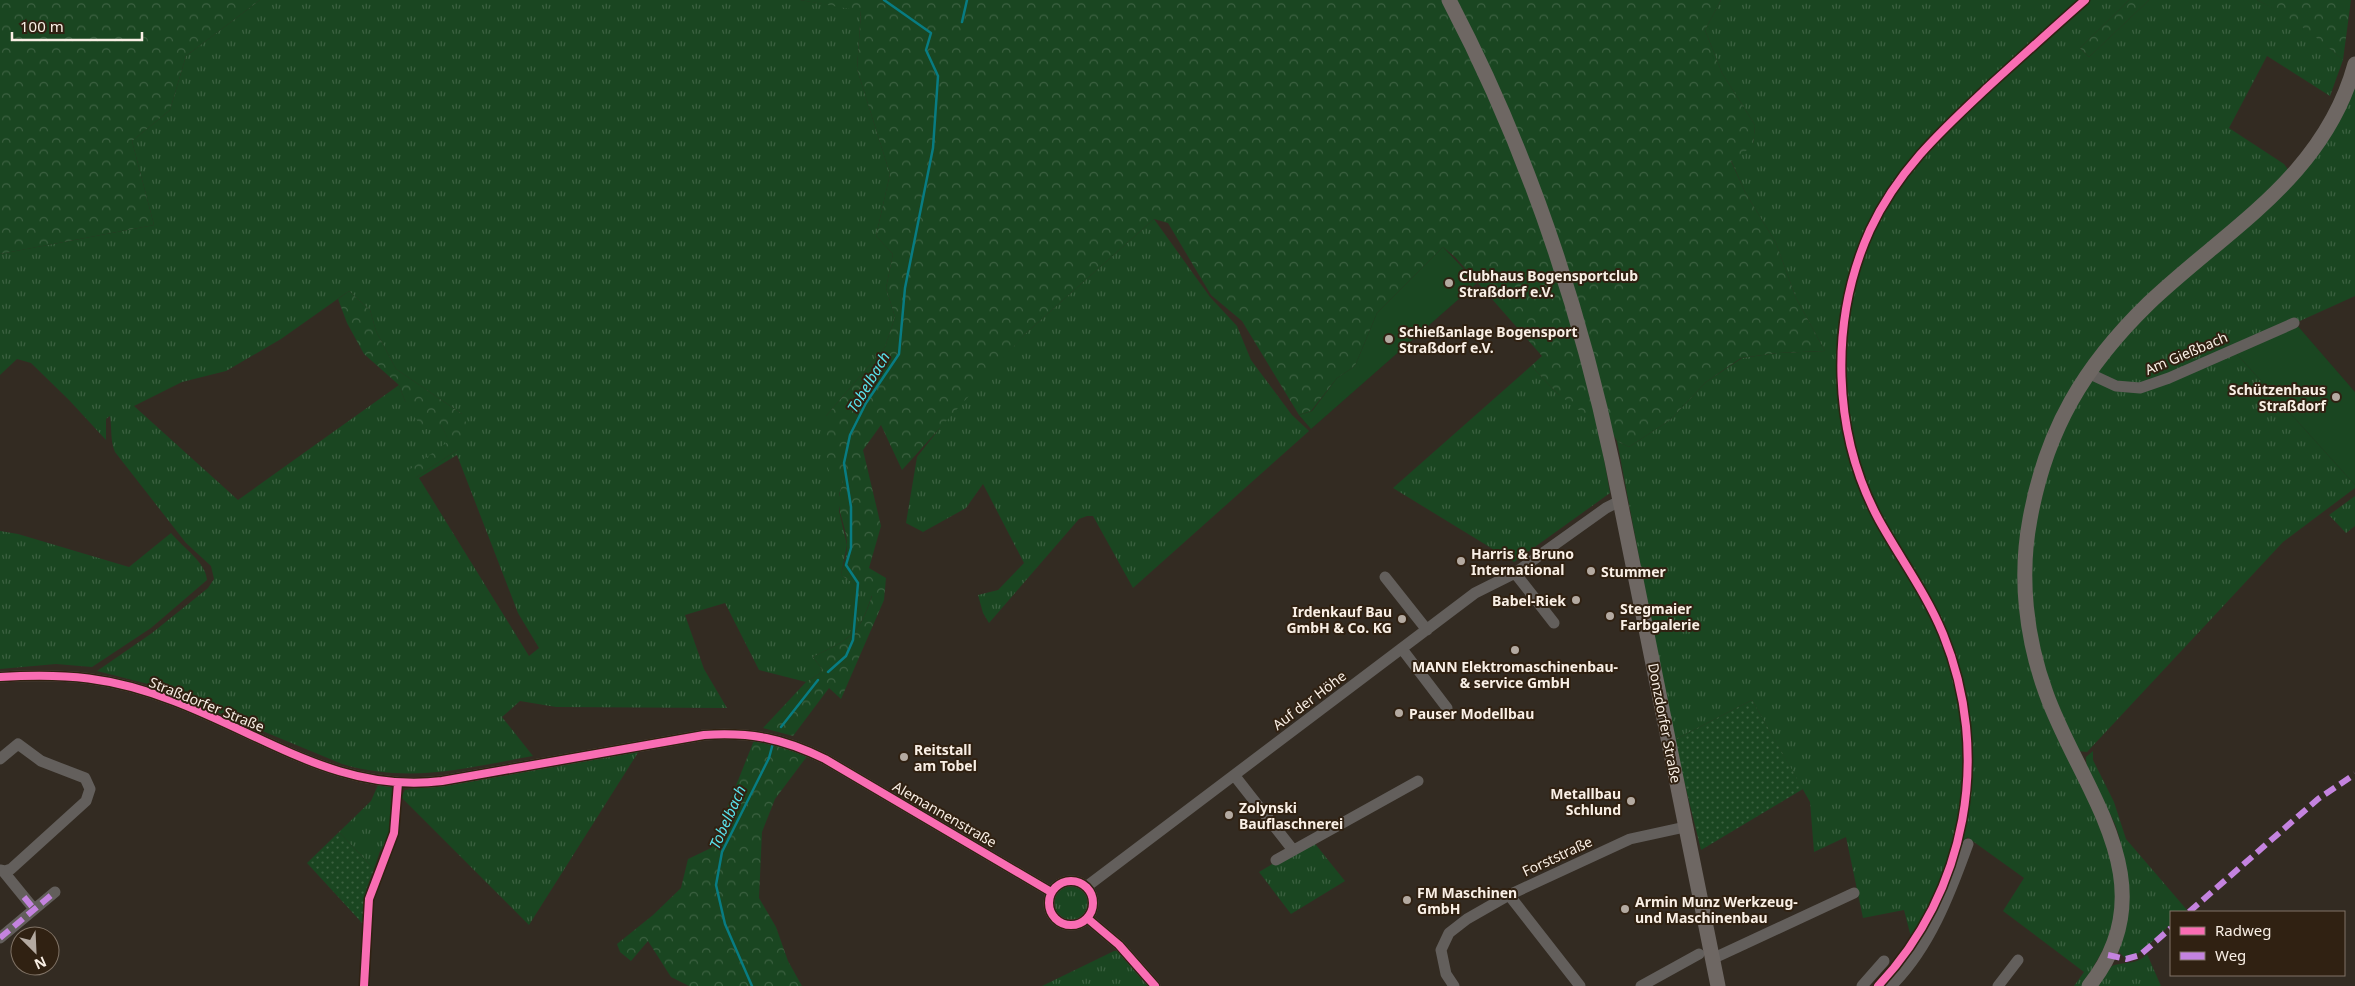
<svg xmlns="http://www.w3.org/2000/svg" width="2355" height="986" font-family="'Noto Sans',sans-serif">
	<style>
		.grass { fill: url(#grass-tufts); fill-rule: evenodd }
		.forest { fill: url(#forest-crowns) }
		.park { fill: #1a4621 }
		.garden { fill: url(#garden-dots) }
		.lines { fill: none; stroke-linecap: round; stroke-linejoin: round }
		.stream { stroke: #087c82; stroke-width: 2.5 }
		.minor { stroke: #635f5c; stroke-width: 11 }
		.major { stroke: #6e6763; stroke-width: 15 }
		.quiet { stroke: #c483df; stroke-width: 6; stroke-dasharray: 12 6; stroke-linecap: butt }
		.cycleway-casing { stroke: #302112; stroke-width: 11 }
		.cycleway { stroke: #f96db3; stroke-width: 8 }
		.poi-dot { fill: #b4aaa1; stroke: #302112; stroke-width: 2 }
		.labels { text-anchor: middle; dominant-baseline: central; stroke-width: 4; stroke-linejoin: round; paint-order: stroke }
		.poi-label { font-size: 14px; font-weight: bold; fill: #f9efe5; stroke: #302112; text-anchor: start }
		.street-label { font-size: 14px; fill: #f9efe5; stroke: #302112 }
		.water-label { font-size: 15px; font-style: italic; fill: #58e2ec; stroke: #302112 }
	</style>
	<defs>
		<pattern id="grass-tufts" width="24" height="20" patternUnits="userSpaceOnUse" patternTransform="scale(1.25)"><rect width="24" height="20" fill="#1a4621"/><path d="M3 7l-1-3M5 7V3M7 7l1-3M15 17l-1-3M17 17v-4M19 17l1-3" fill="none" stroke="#3c6141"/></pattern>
		<pattern id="forest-crowns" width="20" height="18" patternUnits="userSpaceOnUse" patternTransform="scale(1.25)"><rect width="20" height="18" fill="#1a4621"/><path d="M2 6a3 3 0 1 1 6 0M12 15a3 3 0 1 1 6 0" fill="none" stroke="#3c6141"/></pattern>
		<pattern id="garden-dots" width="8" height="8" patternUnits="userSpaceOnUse" patternTransform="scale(1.25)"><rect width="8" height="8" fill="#1a4621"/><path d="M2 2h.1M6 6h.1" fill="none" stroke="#3c6141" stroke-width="1.8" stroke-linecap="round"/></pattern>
	</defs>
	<rect width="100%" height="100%" fill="#332b22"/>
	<path class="grass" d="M260 0H800L861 10 857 69 890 174 876 236 893 254 886 288 895 317 885 347 826 416 843 483 839 494V511L847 545 841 575 872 595C859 636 849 639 813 657L822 669 819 674 806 682 759 670 725 603 685 615 704 669 727 708 556 707 520 701 502 717 533 756C465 768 411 784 342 764L152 685 97 671 152 633 208 588 214 579 211 566 186 543 115 452C110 440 112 428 110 416L106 419V440L69 400 31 363 17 359 0 375V254L154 225 132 141 170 110 186 56ZM349 291 370 310 376 331 396 369 462 414 457 450 415 478 432 455 450 442 441 425 405 401 399 385 238 500 134 406 182 382 226 371 281 339ZM457 455 518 613 539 648 529 656 419 478Z
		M1721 0H2129L2080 48 2089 57 2149 0H2257L2285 14 2318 38 2343 60 2330 96 2267 56 2229 128 2284 164 2289 171 2247 214 2144 301 2045 448 2021 610 2105 827 2118 897 2112 933 2083 986H2074L2084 972 2003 911 2024 878 1967 837 1945 891 1931 919 1918 940 1911 937 1904 910 1863 918 1846 837 1814 852 1810 802 1752 700 1674 740 1617 441 1629 447 1670 420 1706 382 1742 358 1777 353 1825 351 1796 298 1776 243 1745 192 1731 160 1753 145 1755 125 1722 73 1705 30Z
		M2355 79V296L2234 351 2355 485V488L2283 542 2087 752 2078 751 2068 731 2040 656 2032 604 2031 569 2034 531 2053 450 2091 378 2140 318 2275 201Z
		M1154 219 1210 297 1237 326 1251 360 1292 415 1309 431 1133 588 1093 516H1087L1079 519 989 623 983 613 978 595 998 590 1024 563 983 484 966 508 923 532 906 523 917 457 958 405 1025 334Z
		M1531 366 1558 394 1597 418 1610 493 1514 562 1393 488Z
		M2355 496V526L2346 533 2329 515Z
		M0 531 18 534 129 567 171 533C183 548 206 562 207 580L151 628 92 667 56 664 0 669Z
		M639 751 529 925 401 797 405 790 411 789 468 782Z
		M2093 751V760L2114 802 2126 839 2187 910 2184 912H2171V924L2141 952 2126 959 2117 950C2122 907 2131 870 2116 827 2109 807 2085 776 2086 757Z
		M378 785 391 787 395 791 393 825 390 838 380 851 374 869 339 832 371 801Z
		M1312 840 1345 881 1291 914 1259 872Z
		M1053 903a18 18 0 1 1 36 0a18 18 0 1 1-36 0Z
		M1114 951H1121L1149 986H1042Z
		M2147 954 2161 986H2097C2100 981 2103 974 2108 969 2119 959 2134 968 2147 954Z"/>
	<path class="forest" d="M0 0H260L186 56 170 110 132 141 154 225 0 254Z
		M800 0H1721L1705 30 1722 73 1755 125 1753 146 1731 161 1745 192 1776 243 1796 298 1825 351 1777 353 1741 358 1706 382 1670 420 1629 447 1617 441 1604 420 1588 417 1558 394 1531 366 1542 356 1455 257 1443 247 1377 313 1355 366 1337 378 1311 411 1299 415 1242 321 1211 295 1168 223 1154 219 1025 334 902 470 881 425 863 450 881 526 869 568 886 578 884 600 841 699 829 688 793 736 763 728 806 682 819 674 822 669 813 657C849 639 859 636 872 596L841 575C843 566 848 554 847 544 846 520 832 508 843 483L841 476 830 473 823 456 826 416 885 347 895 317 886 288 893 254 876 236 890 174 857 69 861 11Z
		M2129 0H2149L2089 57 2080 48Z
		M2257 0H2351L2343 60C2316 36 2289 16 2257 0Z
		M349 291 370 310 376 331 396 369 462 414 468 427 466 439 457 450 415 478 409 470 449 441 441 425 423 430 405 401 399 385 364 354 347 323 338 299Z
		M755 738 808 755 775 799 762 832 759 898 776 927 788 961 802 986H689L671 977 648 941 631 961 620 952 617 944 653 915 681 888 688 859 711 848Z"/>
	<path class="park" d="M1443 247 1477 283 1311 429 1299 415 1312 411 1337 378 1355 366 1377 313Z
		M2296 324 2355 392V485L2234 351Z"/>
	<path class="garden" d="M1752 700 1803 789 1701 850 1674 740Z
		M339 832 374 869 366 890 363 924 307 863Z"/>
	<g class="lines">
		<path class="stream" d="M962 22 967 0
			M828 672 846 656 853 640 858 583 846 565 851 548V507L844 463 850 435 866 403 899 354 905 288 933 148 938 76 926 50 931 33 884 0
			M781 727 818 680
			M752 986 725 924 716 885 722 852 769 758 773 743"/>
		<path class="minor" d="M2088 373 2116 386 2140 388 2169 378 2294 323
			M1515 573 1554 623
			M1385 577 1427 630
			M1402 649 1447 708
			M0 677C66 673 112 677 174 701 264 735 341 794 442 781L704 735C751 732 782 738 825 759L1051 892
			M0 759 18 744 41 761 85 778 90 789 86 801 11 869 5 871 0 870
			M1234 775 1293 850
			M1276 860 1418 781
			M3 871 34 909
			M1049 903a22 22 0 1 1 44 0a22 22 0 1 1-44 0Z
			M1086 887 1475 593 1515 573 1606 508 1620 501
			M1509 895 1580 986
			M1087 918 1119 945 1155 986
			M0 938 55 892
			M1712 959 1854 893
			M1454 986 1446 974 1441 950 1449 933 1467 919 1509 895 1630 839 1685 827
			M1641 986 1699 954
			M1862 986 1884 961
			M1891 986C1929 949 1950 894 1968 844
			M1998 986 2018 960"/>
		<path class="major" d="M1449 0C1525 145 1578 301 1612 461L1718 986
			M2089 986C2171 884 2080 789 2046 693 2026 638 2019 577 2030 519 2046 430 2084 366 2149 303 2228 228 2324 177 2355 64"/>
		<path class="quiet" d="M24 897 34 909
			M2189 912 2318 799 2355 774
			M0 938 55 892
			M2108 955 2126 959 2140 955 2171 928"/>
		<g class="cycleway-casing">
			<path id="cycleway" d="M0 677C66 673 112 677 174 701 264 735 341 794 442 781L704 735C751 732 782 738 825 759L1051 892
				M1049 903a22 22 0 1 1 44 0a22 22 0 1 1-44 0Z
				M1087 918 1119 945 1155 986
				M364 986 369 899 394 833 398 783
				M1878 986C1967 892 1992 754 1943 634 1926 593 1900 558 1879 520 1832 433 1829 321 1870 230 1898 170 1941 131 1988 87 2020 58 2052 29 2085 0"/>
		</g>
		<use href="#cycleway" class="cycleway"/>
	</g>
	<g class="poi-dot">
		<circle cx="1449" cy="283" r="5"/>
		<circle cx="1389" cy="339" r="5"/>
		<circle cx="2336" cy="397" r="5"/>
		<circle cx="1461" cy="561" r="5"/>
		<circle cx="1591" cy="571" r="5"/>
		<circle cx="1576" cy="600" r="5"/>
		<circle cx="1610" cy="616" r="5"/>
		<circle cx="1402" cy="619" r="5"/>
		<circle cx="1515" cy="650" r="5"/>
		<circle cx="1399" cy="713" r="5"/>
		<circle cx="904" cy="757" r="5"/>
		<circle cx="1631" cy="801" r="5"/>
		<circle cx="1229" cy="815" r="5"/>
		<circle cx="1407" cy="900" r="5"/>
		<circle cx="1625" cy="909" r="5"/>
	</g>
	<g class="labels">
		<g class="poi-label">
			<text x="1459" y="275">Clubhaus Bogensportclub<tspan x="1459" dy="16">Straßdorf e.V.</tspan></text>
			<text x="1399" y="331">Schießanlage Bogensport<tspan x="1399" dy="16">Straßdorf e.V.</tspan></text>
			<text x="2326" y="389" text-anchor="end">Schützenhaus<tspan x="2326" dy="16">Straßdorf</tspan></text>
			<text x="1471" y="553">Harris &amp; Bruno<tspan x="1471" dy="16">International</tspan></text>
			<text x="1601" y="571">Stummer</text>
			<text x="1566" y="600" text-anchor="end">Babel-Riek</text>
			<text x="1620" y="608">Stegmaier<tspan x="1620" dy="16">Farbgalerie</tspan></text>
			<text x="1392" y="611" text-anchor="end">Irdenkauf Bau<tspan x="1392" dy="16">GmbH &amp; Co. KG</tspan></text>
			<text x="1515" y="666" text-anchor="middle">MANN Elektromaschinenbau-<tspan x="1515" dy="16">&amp; service GmbH</tspan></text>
			<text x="1409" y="713">Pauser Modellbau</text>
			<text x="914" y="749">Reitstall<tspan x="914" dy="16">am Tobel</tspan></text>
			<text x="1621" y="793" text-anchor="end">Metallbau<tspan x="1621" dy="16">Schlund</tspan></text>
			<text x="1239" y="807">Zolynski<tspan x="1239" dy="16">Bauflaschnerei</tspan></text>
			<text x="1417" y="892">FM Maschinen<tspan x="1417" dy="16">GmbH</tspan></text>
			<text x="1635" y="901">Armin Munz Werkzeug-<tspan x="1635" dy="16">und Maschinenbau</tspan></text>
		</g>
		<g class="street-label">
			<text transform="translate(2186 353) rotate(-23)">Am Gießbach</text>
			<text transform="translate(1309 700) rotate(-37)">Auf der Höhe</text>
			<text transform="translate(207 704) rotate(22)">Straßdorfer Straße</text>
			<text transform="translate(1665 723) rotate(79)">Donzdorfer Straße</text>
			<text transform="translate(945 814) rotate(30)">Alemannenstraße</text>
			<text transform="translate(1557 856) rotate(-25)">Forststraße</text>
		</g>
		<g class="water-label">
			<text transform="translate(868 382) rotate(-59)">Tobelbach</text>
			<text transform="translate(727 817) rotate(-66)">Tobelbach</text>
		</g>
	</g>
	<rect x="2170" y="911" width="175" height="65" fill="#302112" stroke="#807366"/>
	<rect x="2180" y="927" width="25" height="8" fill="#f96db3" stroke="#807366"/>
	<text x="2215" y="936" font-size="15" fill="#f9efe5">Radweg</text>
	<rect x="2180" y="952" width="25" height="8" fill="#c483df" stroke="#807366"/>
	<text x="2215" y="961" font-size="15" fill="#f9efe5">Weg</text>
	<g transform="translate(35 951) rotate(156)"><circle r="24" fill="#302112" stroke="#807366"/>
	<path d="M0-4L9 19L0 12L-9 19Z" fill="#b4aaa1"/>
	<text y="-8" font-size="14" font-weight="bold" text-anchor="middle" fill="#f9efe5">N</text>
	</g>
	<path d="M12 32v8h130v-8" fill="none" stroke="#f9efe5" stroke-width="2.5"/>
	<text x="20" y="32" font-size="15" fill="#f9efe5" stroke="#302112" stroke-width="4" paint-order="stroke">100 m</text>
</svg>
